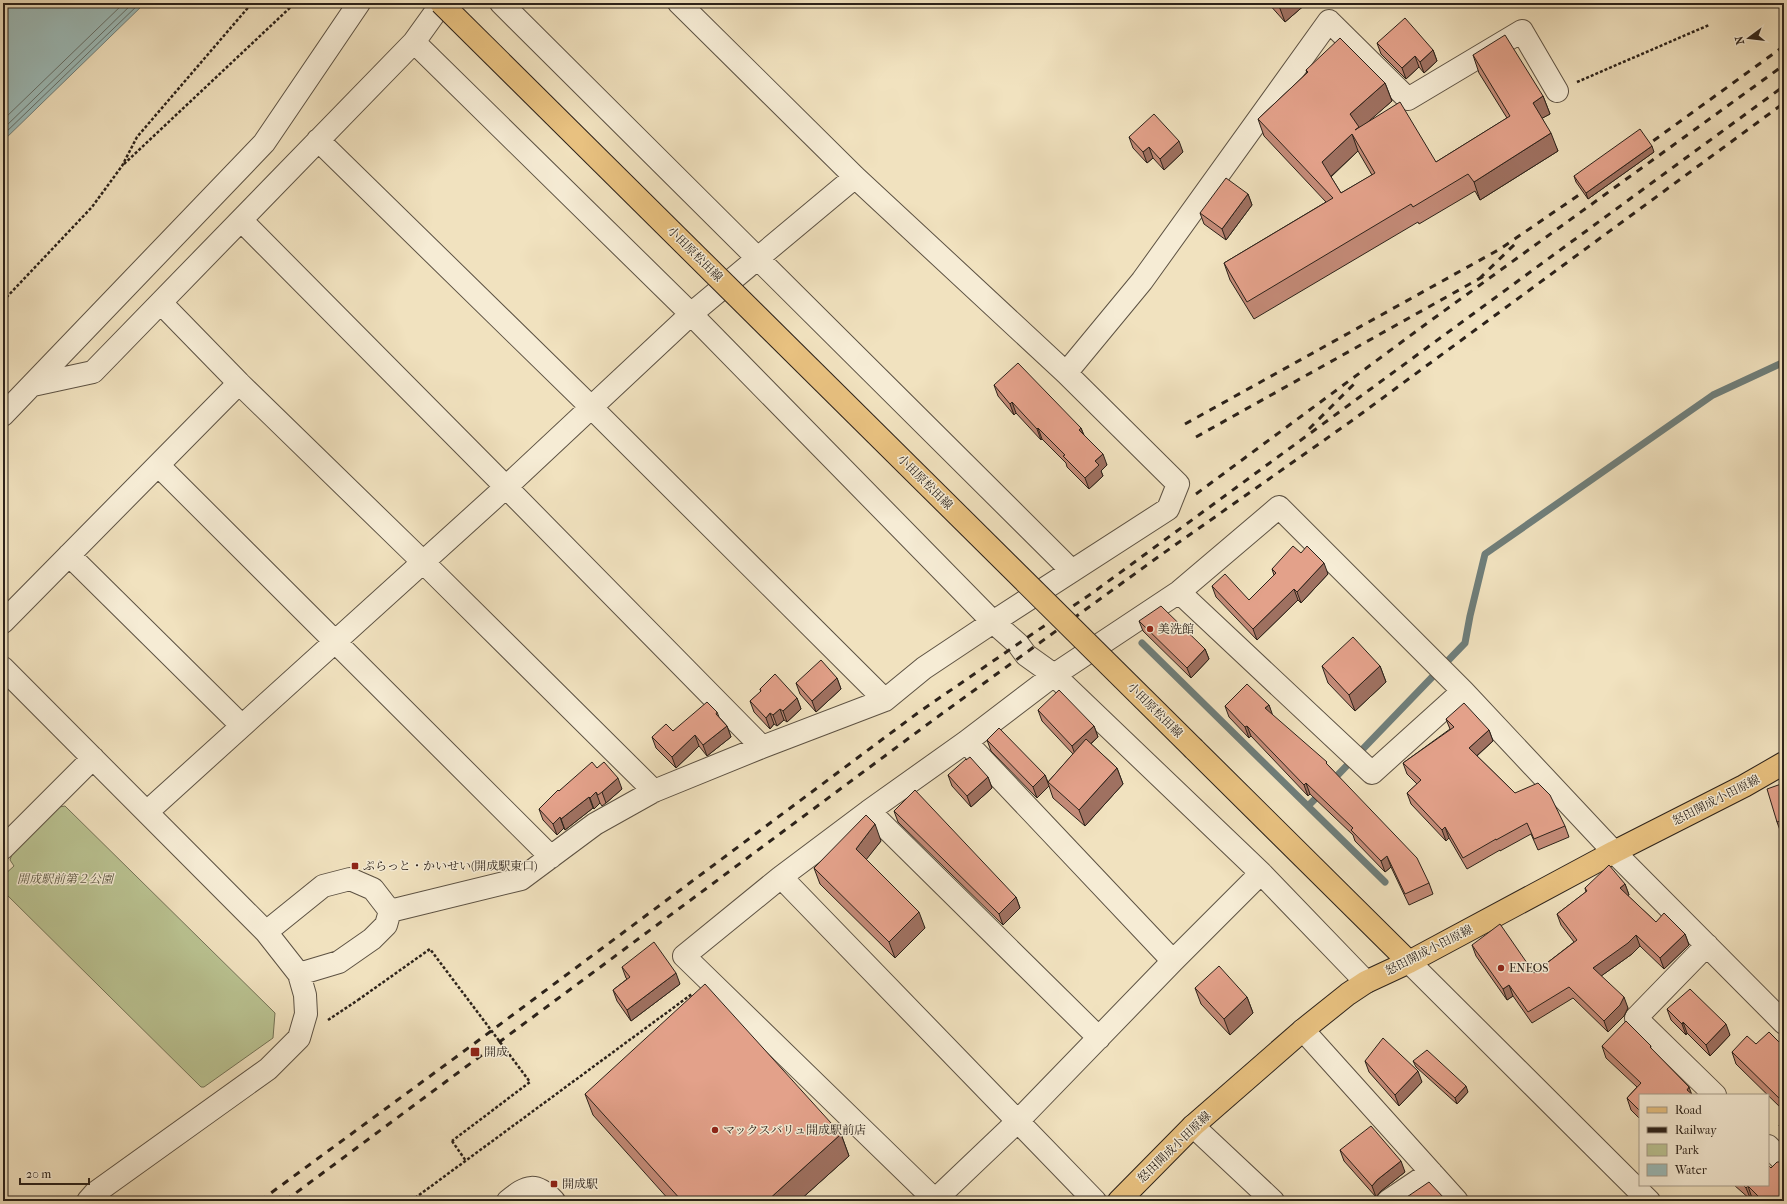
<svg xmlns="http://www.w3.org/2000/svg" width="1787" height="1204" font-family="'IM FELL French Canon','Noto Serif JP',serif">
	<style>
		.green { fill: #bac392; stroke: #737256 }
		.water { fill: #9cbcba; stroke: #6f7e7a }
		.lines { fill: none; stroke-linecap: round; stroke-linejoin: round }
		.shore { stroke: #646f6a; stroke-width: 1 }
		.stream { stroke: #6f7e7a; stroke-width: 7 }
		.minor-casing { stroke: #5d5243; stroke-width: 24 }
		.major-casing { stroke: #2c221a; stroke-width: 24 }
		.path { stroke: #2c221a; stroke-width: 2.5; stroke-dasharray: 3 2; stroke-linecap: butt }
		.minor { stroke: #f6ecd5; stroke-width: 22 }
		.major { stroke: #e8c180; stroke-width: 22 }
		.rail { stroke: #2c221a; stroke-width: 3; stroke-dasharray: 7 7; stroke-linecap: butt }
		.major-bridge-casing { stroke: #2c221a; stroke-width: 24; stroke-linecap: butt }
		.path-bridge { stroke: #2c221a; stroke-width: 2.5; stroke-dasharray: 3 2; stroke-linecap: butt }
		.major-bridge { stroke: #e8c180; stroke-width: 22 }
		.wall { fill: #c38a77; stroke: #2c221a; fill-rule: evenodd }
		.shaded-wall { fill: #9f7161; stroke: #2c221a }
		.building { fill: #e3a18a; stroke: #2c221a; fill-rule: evenodd }
		.poi-dot { fill: #8f2418; stroke: #f6ecd5; stroke-width: 1.5 }
		.labels { text-anchor: middle; dominant-baseline: central; stroke-width: 3; stroke-linejoin: round; paint-order: stroke }
		.street-label { font-size: 12px; fill: #2c221a; stroke: #f6ecd5 }
		.poi-label { font-size: 12px; fill: #2c221a; stroke: #f6ecd5; text-anchor: start }
		.park-label { font-size: 12px; font-style: italic; fill: #57523e; stroke: #f6ecd5 }
	</style>
	<rect width="100%" height="100%" fill="#f1e2bf"/>
	<filter id="stains"><feTurbulence type="fractalNoise" baseFrequency=".005" numOctaves="4"/><feColorMatrix values="0 0 0 0 .2 0 0 0 0 .09 0 0 0 0 .02 0 0 0 .5 -.17"/></filter>
	<radialGradient id="worn" r=".72"><stop offset=".6" stop-color="#630" stop-opacity="0"/><stop offset="1" stop-color="#630" stop-opacity=".3"/></radialGradient>
	<path class="green" d="M65 806 275 1013 273 1038 204 1087H201L3 891V876L14 866 10 860 12 854 59 807Z"/>
	<path class="water" d="M3 3H145L3 141Z"/>
	<g class="lines">
		<path class="shore" d="M3 120 124 3
			M3 129 133 3
			M3 135 140 3"/>
		<path class="stream" d="M1142 643 1385 882
			M1332 781 1465 643 1470 616 1485 554 1713 395 1784 362
			M1308 806 1321 793"/>
		<g class="minor-casing">
			<path id="minor" d="M501 3 1072 571
				M679 3 855 177 1066 373 1178 484 1168 509 993 622 1018 644 1026 655 1054 675 1261 873 1173 961 1018 1121 935 1200 684 956 781 877 869 811 966 742 1054 675 1179 592 1279 507 1463 691 1614 852 1784 1023
				M414 42 442 3
				M318 140 591 407 885 700
				M241 220 506 487 762 747
				M161 303 239 383 423 562 654 791
				M1066 373 1142 281 1329 21 1408 99 1522 31 1557 91
				M33 385 93 372 414 42 691 314 993 622 924 668 885 700 762 747 654 791 595 824 521 879 390 911
				M3 415 264 143 359 3
				M158 465 551 857
				M69 555 242 726
				M1179 592 1372 773 1463 691
				M3 622 239 383
				M3 668 266 932 299 974 305 995 306 1014 299 1038 268 1069 95 1193 88 1201
				M966 742 1173 961
				M869 811 1099 1038
				M147 812 506 487 691 314 855 177
				M3 848 93 758
				M1261 873 1366 982
				M781 877 1095 1201
				M266 932 323 886 350 879 373 889 390 911 386 925 372 939 339 962 299 974
				M1707 945 1636 1018 1715 1095
				M1409 962 1649 1201
				M1303 1030 1457 1201
				M1193 1126 1273 1201
				M1768 1146 1784 1162
				M508 1201C527 1185 536 1182 554 1201
				M1388 1201 1431 1172"/>
		</g>
		<g class="major-casing">
			<path id="major" d="M1194 749 1409 962
				M1119 1201 1193 1126 1303 1030 1348 994 1366 982 1409 962 1614 852 1744 786 1784 763"/>
		</g>
		<path class="path" d="M1577 82 1709 25
			M124 164 295 3
			M3 301 92 207 122 166 137 137 252 3
			M328 1020 358 1000
			M452 1141 466 1161
			M411 1201 692 994"/>
		<use href="#minor" class="minor"/>
		<use href="#major" class="major"/>
		<path class="rail" d="M1642 149 1784 46
			M1479 279 1518 241
			M1185 424 1500 249 1592 186
			M1309 429 1357 381
			M1196 437 1484 276
			M1196 494 1426 324 1784 65
			M260 1201 471 1046 919 712 1095 591 1784 86
			M285 1201 936 718 1158 557 1350 422 1784 103"/>
		<g class="major-bridge-casing">
			<path id="major-bridge" d="M441 3 1194 749"/>
		</g>
		<path class="path-bridge" d="M358 1000 430 949 530 1082 452 1141"/>
		<use href="#major-bridge" class="major-bridge"/>
	</g>
	<path class="wall" d="M1268 3H1307L1285 22Z
		M1377 43 1433 50 1437 61 1424 73 1419 67 1406 79 1381 54Z
		M1473 55 1543 96 1550 114 1542 118 1558 151 1480 200 1475 191 1419 224 1418 222 1254 319 1230 280 1224 263 1326 202 1264 136 1258 119 1307 73 1306 70 1385 83 1392 101 1365 124 1436 162 1507 118 1479 73ZM1358 151 1372 175 1341 193 1331 177Z
		M1129 137 1183 152 1164 170 1153 158 1147 163 1133 148Z
		M1654 152 1588 199 1576 182 1574 176Z
		M1248 194 1252 205 1226 240 1204 224 1200 213Z
		M994 385 1081 428 1084 435 1107 465 1101 471 1103 476 1089 489 1067 467 1066 463 1042 439 1041 440 1016 413 1014 415 998 396Z
		M1301 553 1328 574 1301 603 1298 600 1257 640 1216 597 1212 586 1249 600 1274 575 1272 569Z
		M1139 621 1205 649 1209 659 1191 678 1143 631Z
		M1322 666H1380L1386 682 1355 711 1328 683Z
		M837 678 841 689 816 712 800 694 796 683Z
		M760 689 797 698 801 709 787 722 784 720 777 726 774 724 770 729 754 712 750 701 761 692Z
		M1269 705 1272 715 1330 767 1429 883 1433 894 1409 905 1391 867 1385 872 1355 841 1353 835 1310 794 1308 796 1251 736 1249 738 1229 717 1225 706Z
		M1038 710 1094 726 1098 737 1091 744 1117 768 1123 784 1085 826 1053 798 1049 786 1037 798 991 751 987 740 1045 775 1048 782 1073 754 1042 721Z
		M717 712 719 717 727 726 731 737 707 756 699 746 676 768 656 748 652 737 673 731Z
		M1446 719 1489 730 1493 741 1477 756 1515 793 1565 826 1569 837 1538 850 1531 834 1500 851V850L1467 869 1449 838 1446 841 1411 804 1407 793 1417 784 1407 774 1403 763 1450 729Z
		M597 768 622 789 606 803 602 806 600 803 594 809 593 808 565 830 564 828 557 835 543 820 539 809 559 791Z
		M948 775 988 777 992 788 971 807 952 786Z
		M1784 783V833H1781L1777 822Z
		M894 811 1016 897 1020 908 1003 925 898 822Z
		M881 841 866 859 925 928 895 958 820 884 814 868Z
		M1625 884 1629 895 1628 896 1656 922 1685 934 1689 945 1664 969 1640 946 1632 954 1601 976 1628 1008 1624 1016 1608 1032 1573 998 1532 1023 1513 996 1507 1000 1476 956 1472 945 1534 973 1574 942 1561 925 1557 914 1586 892 1585 888Z
		M622 967 680 984 631 1021 617 1001 613 990 627 979 626 978Z
		M1195 988 1247 997 1253 1013 1230 1035 1201 1004Z
		M1667 1009 1730 1035 1710 1056 1687 1033 1686 1035 1671 1020Z
		M1756 1044 1784 1047V1111L1736 1064 1732 1052Z
		M1602 1046H1651L1640 1095V1119L1631 1110 1627 1098 1637 1087 1606 1058Z
		M1365 1061 1422 1082 1399 1106 1369 1072Z
		M1413 1061 1468 1092 1457 1104 1416 1067Z
		M585 1094 841 1134 849 1156 799 1201H670L593 1115Z
		M1784 1120V1137L1779 1125Z
		M1340 1150 1405 1172 1381 1191 1376 1197 1344 1161Z
		M1734 1185H1768L1784 1201H1755L1752 1198 1751 1200Z"/>
	<path class="shaded-wall" d="M1283 3H1307L1285 22 1279 6Z
		M1433 50 1437 61 1424 73 1420 62Z
		M1415 56 1419 67 1406 79 1402 68Z
		M1385 83 1392 101 1360 129 1365 144 1350 114Z
		M1543 96 1550 114 1539 120 1533 103Z
		M1551 133 1558 151 1480 200 1474 182Z
		M1352 134 1358 151 1328 179 1322 162Z
		M1179 141 1183 152 1164 170 1160 159Z
		M1652 146 1654 152 1588 199 1586 193Z
		M1149 147 1153 158 1147 163 1143 152Z
		M1248 194 1252 205 1226 240 1222 229Z
		M1012 402 1016 413 1014 415 1010 404Z
		M1038 428 1042 439 1041 440 1037 429Z
		M1081 428 1085 439 1079 430Z
		M1103 454 1107 465 1101 471 1103 476 1089 489 1085 478 1095 461Z
		M1324 563 1328 574 1301 603 1297 592Z
		M1294 589 1298 600 1257 640 1253 629Z
		M1205 649 1209 659 1191 678 1187 668Z
		M1380 666 1386 682 1355 711 1349 695Z
		M837 678 841 689 816 712 812 701Z
		M797 698 801 709 787 722 783 711Z
		M1269 705 1273 716 1265 708Z
		M780 709 784 720 777 726 773 715Z
		M770 713 774 724 770 729 766 718Z
		M727 726 731 737 707 756 703 745Z
		M1094 726 1098 737 1076 757 1072 746Z
		M1247 726 1251 736 1249 738 1245 727Z
		M1489 730 1493 741 1473 759 1469 748Z
		M695 735 699 746 676 768 672 757Z
		M1117 768 1123 784 1085 826 1079 810Z
		M1045 775 1049 786 1037 798 1033 787Z
		M988 777 992 788 971 807 967 796Z
		M618 778 622 789 606 803 602 792Z
		M1306 783 1310 794 1308 796 1304 785Z
		M596 792 600 803 594 809 590 798Z
		M589 797 593 808 565 830 561 819Z
		M560 817 564 828 557 835 553 824Z
		M875 824 881 841 862 865 856 849Z
		M1445 827 1449 838 1446 841 1442 830Z
		M1387 856 1391 867 1385 872 1381 861Z
		M1625 884 1629 895 1624 899 1620 888Z
		M1016 897 1020 908 1003 925 999 914Z
		M919 912 925 928 895 958 889 942Z
		M1685 934 1689 945 1664 969 1660 958Z
		M1636 935 1640 946 1632 954 1597 979 1593 968Z
		M676 973 680 984 631 1021 627 1010Z
		M1509 985 1513 996 1507 1000 1503 989Z
		M1247 997 1253 1013 1230 1035 1224 1019Z
		M1624 997 1628 1008 1624 1016 1608 1032 1604 1021Z
		M1683 1022 1687 1033 1686 1035 1682 1024Z
		M1726 1024 1730 1035 1710 1056 1706 1045Z
		M1418 1071 1422 1082 1399 1106 1395 1095Z
		M1466 1086 1468 1092 1457 1104 1455 1098Z
		M1689 1087 1692 1095 1687 1090Z
		M841 1134 849 1156 799 1201H767Z
		M1401 1161 1405 1172 1381 1191 1376 1197 1372 1186 1377 1180Z
		M1748 1186 1752 1198 1751 1200 1746 1188Z"/>
	<path class="building" d="M1276 3H1283L1279 6Z
		M1405 18 1433 50 1420 62 1415 56 1402 68 1377 43Z
		M1505 35 1543 96 1533 103 1551 133 1474 182 1468 174 1413 207 1411 204 1247 302 1224 263 1333 198 1258 119 1308 72 1306 70 1340 38 1385 83 1350 114 1359 127 1355 130 1400 102 1436 162 1510 116 1473 55ZM1352 134 1375 173 1341 193 1322 162Z
		M1154 114 1179 141 1160 159 1149 147 1143 152 1129 137Z
		M1640 129 1652 146 1586 193 1574 176Z
		M1226 178 1248 194 1222 229 1200 213Z
		M1018 363 1081 428 1079 430 1103 454 1095 461 1099 465 1085 478 1063 456 1065 455 1038 428 1037 429 1012 402 1010 404 994 385Z
		M1293 546 1301 553 1307 546 1324 563 1297 592 1294 589 1253 629 1212 586 1225 574 1249 600 1276 573 1272 569Z
		M1161 606 1205 649 1187 668 1139 621Z
		M1353 637 1380 666 1349 695 1322 666Z
		M821 660 837 678 812 701 796 683Z
		M775 674 797 698 783 711 780 709 773 715 770 713 766 718 750 701 761 691 760 689Z
		M1247 684 1269 705 1265 708 1327 762 1326 763 1417 858 1429 883 1405 894 1387 856 1381 861 1351 830 1353 828 1306 783 1304 785 1247 726 1245 727 1225 706Z
		M1059 690 1094 726 1072 746 1038 710Z
		M707 702 717 712 716 714 727 726 703 745 695 735 672 757 652 737 666 724 673 731Z
		M1464 703 1489 730 1469 748 1515 793 1538 783 1550 795 1565 826 1534 839 1527 823 1496 840V839L1463 858 1445 827 1442 830 1407 793 1421 780 1403 763 1454 727 1446 719Z
		M999 728 1045 775 1033 787 987 740Z
		M1086 739 1117 768 1079 810 1048 782Z
		M970 757 988 777 967 796 948 775 966 759V760Z
		M592 762 597 768 604 762 618 778 602 792 598 795 596 792 590 798 589 797 561 819 560 817 553 824 539 809 558 790 559 791Z
		M1784 783V820L1777 822 1767 789Z
		M915 790 1016 897 999 914 894 811Z
		M866 815 875 824 856 849 919 912 889 942 814 868Z
		M1609 865 1625 884 1620 888 1656 922 1664 913 1685 934 1660 958 1636 935 1628 943 1593 968 1624 997 1620 1005 1604 1021 1569 987 1528 1012 1509 985 1503 989 1472 945 1500 924 1534 973 1577 940 1557 914 1587 891 1585 888Z
		M654 942 676 973 627 1010 613 990 630 977 622 967Z
		M1219 966 1247 997 1224 1019 1195 988Z
		M705 984 841 1134 767 1201H682L585 1094Z
		M1690 989 1726 1024 1706 1045 1683 1022 1682 1024 1667 1009Z
		M1626 1021 1651 1046 1650 1047 1689 1087 1687 1090 1693 1095H1640V1111L1627 1098 1641 1083 1602 1046Z
		M1769 1032 1784 1047V1103L1732 1052 1747 1036 1756 1044Z
		M1383 1038 1418 1071 1395 1095 1365 1061Z
		M1427 1050 1466 1086 1455 1098 1413 1061Z
		M1784 1120V1130L1779 1125Z
		M1371 1126 1401 1161 1377 1180 1372 1186 1340 1150Z
		M1784 1161V1201H1763L1748 1186 1746 1188 1743 1185H1768V1165L1771 1168 1777 1162H1782Z
		M1429 1182 1444 1198 1449 1201H1401Z"/>
	<g class="poi-dot">
		<circle cx="1150" cy="629" r="4"/>
		<rect x="351" y="862" width="8" height="8" rx="2"/>
		<circle cx="1501" cy="968" r="4"/>
		<rect x="470" y="1047" width="10" height="10" rx="2"/>
		<circle cx="715" cy="1130" r="4"/>
		<rect x="550" y="1180" width="8" height="8" rx="2"/>
	</g>
	<g class="labels">
		<g class="street-label">
			<text transform="translate(695 254) rotate(45)">小田原松田線</text>
			<text transform="translate(925 482) rotate(45)">小田原松田線</text>
			<text transform="translate(1155 710) rotate(45)">小田原松田線</text>
			<text transform="translate(1716 800) rotate(-27)">怒田開成小田原線</text>
			<text transform="translate(1429 950) rotate(-27)">怒田開成小田原線</text>
			<text transform="translate(1174 1147) rotate(-44)">怒田開成小田原線</text>
		</g>
		<g class="poi-label">
			<text x="1158" y="629">美洗館</text>
			<text x="363" y="866">ぷらっと・かいせい(開成駅東口)</text>
			<text x="1509" y="968">ENEOS</text>
			<text x="484" y="1052">開成</text>
			<text x="723" y="1130">マックスバリュ開成駅前店</text>
			<text x="562" y="1184">開成駅</text>
		</g>
		<g class="park-label">
			<text x="65" y="879">開成駅前第２公園</text>
		</g>
	</g>
	<rect width="1787" height="1204" fill="none" stroke="#f1e2bf" stroke-width="16"/>
	<rect x="4" y="4" width="1779" height="1196" fill="none" stroke="#2c221a" stroke-width="2"/>
	<rect x="8" y="8" width="1771" height="1188" fill="none" stroke="#2c221a"/>
	<rect x="1639" y="1094" width="130" height="92" fill="#f6ecd5" stroke="#a59b8a"/>
	<rect x="1647" y="1107" width="20" height="6" fill="#e8c180" stroke="#a59b8a"/>
	<text x="1675" y="1114" font-size="12" fill="#2c221a">Road</text>
	<rect x="1647" y="1127" width="20" height="6" fill="#2c221a" stroke="#a59b8a"/>
	<text x="1675" y="1134" font-size="12" fill="#2c221a">Railway</text>
	<rect x="1647" y="1144" width="20" height="12" fill="#bac392" stroke="#a59b8a"/>
	<text x="1675" y="1154" font-size="12" fill="#2c221a">Park</text>
	<rect x="1647" y="1164" width="20" height="12" fill="#9cbcba" stroke="#a59b8a"/>
	<text x="1675" y="1174" font-size="12" fill="#2c221a">Water</text>
	<g transform="translate(1749 38) rotate(255)" stroke="#f6ecd5" stroke-width="3" paint-order="stroke">
	<path d="M0-3L7 15L0 10L-7 15Z" fill="#2c221a"/>
	<text y="-6" font-size="11" font-weight="bold" text-anchor="middle" fill="#2c221a">N</text>
	</g>
	<path d="M20 1178v6h69v-6" fill="none" stroke="#2c221a" stroke-width="2"/>
	<text x="26" y="1178" font-size="12" fill="#2c221a" stroke="#f6ecd5" stroke-width="3" paint-order="stroke">20 m</text>
	<rect width="100%" height="100%" filter="url(#stains)"/>
	<rect width="100%" height="100%" fill="url(#worn)"/>
</svg>
